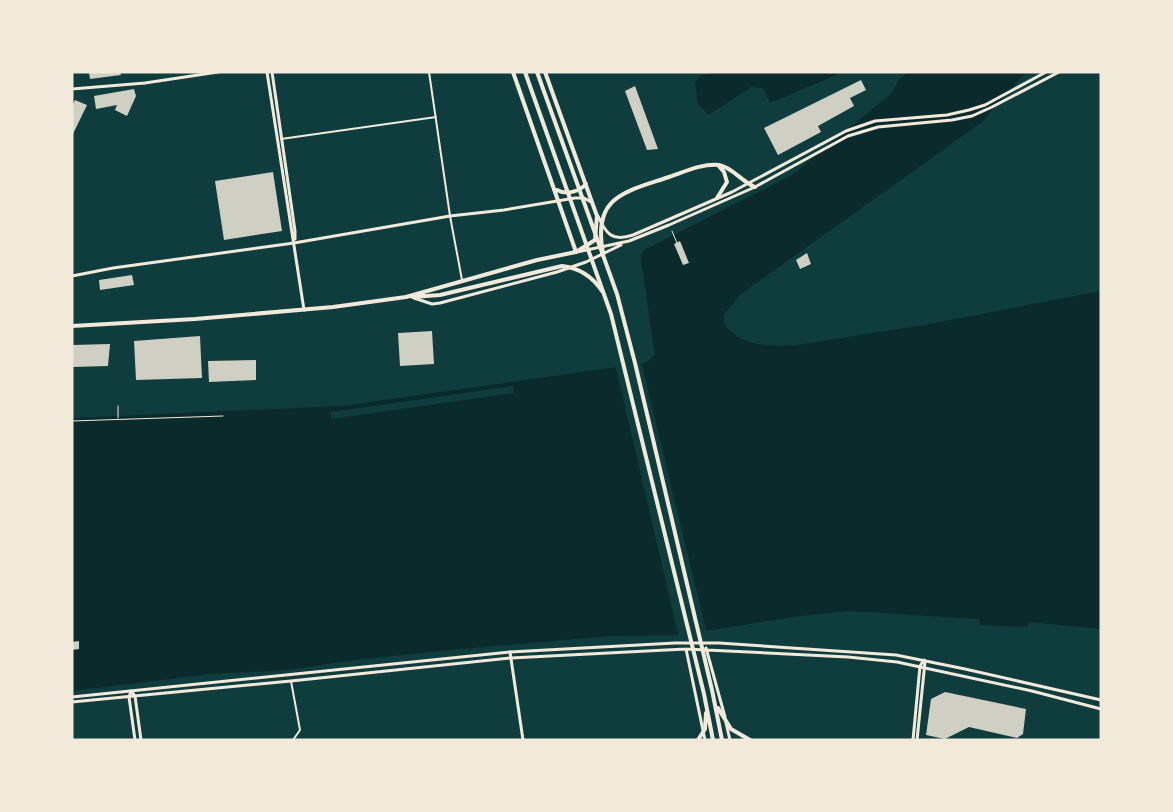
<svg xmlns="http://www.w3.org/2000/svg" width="1173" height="812" font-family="Georgia,serif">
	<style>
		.water { fill: #0a2a2b }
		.pier { fill: #0f3d3e }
		.building { fill: #cfcfc3 }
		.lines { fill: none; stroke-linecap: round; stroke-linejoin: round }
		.path { stroke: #f1e9da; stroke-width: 1 }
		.minor { stroke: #f1e9da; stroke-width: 2 }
		.tertiary { stroke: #f1e9da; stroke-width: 3 }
		.secondary { stroke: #f1e9da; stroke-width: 3 }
		.primary { stroke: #f1e9da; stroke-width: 4 }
		.trunk { stroke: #f1e9da; stroke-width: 4 }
	</style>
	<rect width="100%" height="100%" fill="#0f3d3e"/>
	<path class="water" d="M710 72H843L770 103 763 88 751 87C737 97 723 104 709 115L698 104 695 82 701 75H707Z
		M909 72H1030L1022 76 982 122 741 294 724 314V324C741 347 771 347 797 345L924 325 1101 291V629L1029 622 1027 627 979 625V619L848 611 801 616 680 635 609 636 440 651 346 661 289 670 210 674 72 691V418L341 406 646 363 655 355 641 260 642 253 644 250 792 175 892 93 900 78Z"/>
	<path class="pier" d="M641 361 707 634 679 638 615 364Z
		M513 386 514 393 331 419V412Z"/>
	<path class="building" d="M89 72H120L121 75 90 79Z
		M861 80 866 90 850 98 854 106 818 126 821 132 778 155 764 128Z
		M635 86 658 149 647 150 625 91Z
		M134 89 136 96 127 116 115 110 117 105 96 109 94 96Z
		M75 100 87 105 72 136V106Z
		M273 172 282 231 224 240 215 181Z
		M680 241 689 263 683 265 674 244Z
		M807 253 811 264 800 269 796 260Z
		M132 275 134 285 100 290 99 280Z
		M432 331 434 364 400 366 398 333Z
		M200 336 202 378 136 380 134 341Z
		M110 344 108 366 72 367V345Z
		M256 360V380L209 382 208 361Z
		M79 641V649L72 650V642Z
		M945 692 1026 709 1023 734 1017 738 969 727 945 739 926 735 931 699Z"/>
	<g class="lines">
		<path class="path" d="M672 231 677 243
			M118 406V418
			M72 421 223 416"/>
		<path class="minor" d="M429 72 450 216 462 280
			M281 139 436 117
			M291 681 300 730 293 740"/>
		<path class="tertiary" d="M267 72 304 310
			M272 72 295 231V239
			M72 89 145 83 218 72
			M510 652 523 740
			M135 740 129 697 131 691 135 696 141 740
			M913 740 920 666 924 660
			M917 740 925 662"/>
		<path class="secondary" d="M598 216C606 234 612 242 633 235L732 192 846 131 875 121 947 115 969 110 985 105 1046 72
			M577 252 629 241 669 225 755 187 848 136 878 127 952 120 972 116 992 107 1059 72
			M72 276 113 268 294 243 450 216 504 210 575 198H584L591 202
			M414 298 432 304 440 303 557 272 586 262 621 245
			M706 648 725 717
			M686 649 705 740
			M72 697 510 652 675 643H719L896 655 965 669 1101 700
			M72 702 291 681 511 658 686 649 848 657 897 662 1032 691 1101 709
			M726 723 730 740"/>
		<path class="primary" d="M513 72 576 252
			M557 190C566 195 579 192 586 184
			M717 198 727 182 724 172 718 165
			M603 253C592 196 625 192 669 177 684 172 703 163 719 165 732 167 742 182 755 187
			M413 297 440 295 562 266C580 268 592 276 602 291
			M72 326 195 319 333 307 406 297 537 260 576 252 595 240 597 216 545 72"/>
		<path class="trunk" d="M525 72 611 314 704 694 713 740
			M537 72 617 294 635 363 712 690 722 740
			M718 708 731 729 750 740
			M698 740 705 729 706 713"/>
	</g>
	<rect width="1173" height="812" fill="none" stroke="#f1e9da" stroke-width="147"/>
</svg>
